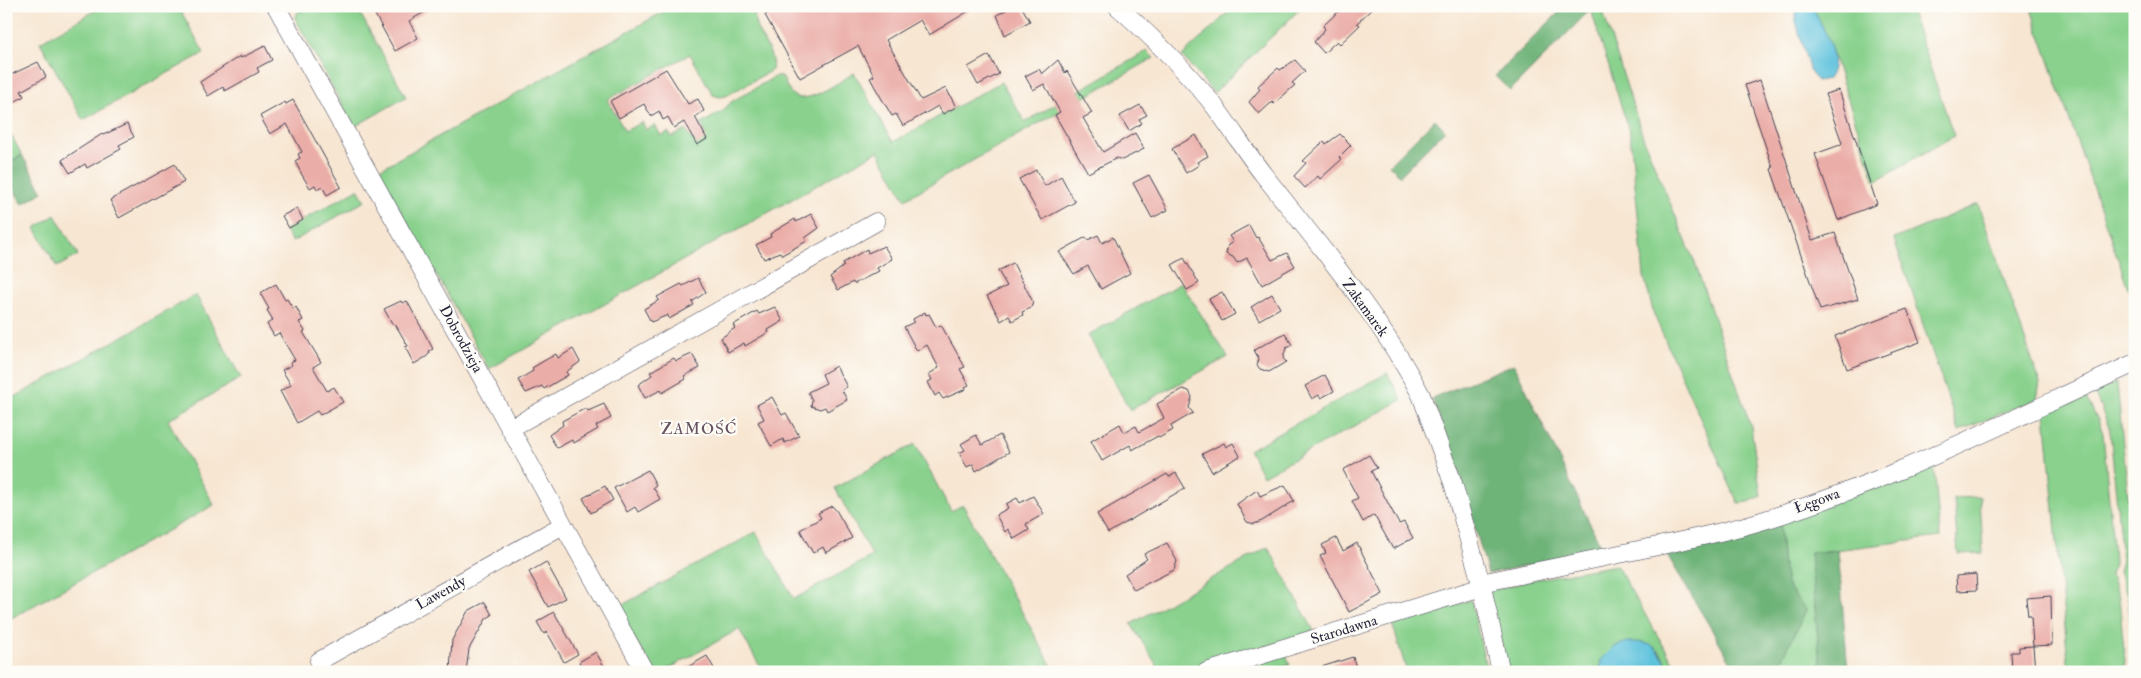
<svg xmlns="http://www.w3.org/2000/svg" width="2141" height="678" font-family="'IM FELL Double Pica',serif">
	<style>
		.green { fill: #89d18d; stroke: #567a64 }
		.forest { fill: #6eb378; stroke: #486a5a }
		.water { fill: #5fc2dd; stroke: #40728c }
		.building { fill: #ebada8 }
		.lines { fill: none; stroke-linecap: round; stroke-linejoin: round }
		.minor-casing { stroke: #423f52; stroke-width: 19 }
		.minor { stroke: #fff; stroke-width: 18 }
		.labels { text-anchor: middle; dominant-baseline: central; stroke-width: 4.5; stroke-linejoin: round; paint-order: stroke }
		.street-label { font-size: 15px; fill: #22223b; stroke: #fdfcf7 }
		.neighbourhood-label { font-size: 16px; letter-spacing: 1px; fill: #685361; stroke: #fdfcf7 }
	</style>
	<rect width="100%" height="100%" fill="#fdfcf7"/>
	<filter id="ink" filterUnits="userSpaceOnUse"><feTurbulence type="fractalNoise" baseFrequency=".02" numOctaves="2"/><feDisplacementMap in="SourceGraphic" scale="10" xChannelSelector="R" yChannelSelector="G"/><feConvolveMatrix kernelMatrix="1 2 1 2 8 2 1 2 1" color-interpolation-filters="sRGB"/></filter>
	<filter id="wash" filterUnits="userSpaceOnUse"><feTurbulence type="fractalNoise" baseFrequency=".0096" numOctaves="4" result="noise"/><feDisplacementMap in="SourceGraphic" scale="20" xChannelSelector="R" yChannelSelector="G"/><feGaussianBlur stdDeviation="1.12" result="paint"/><feColorMatrix in="noise" values="0 0 0 0 0 0 0 0 0 0 0 0 0 0 0 0 0 1.4 0 .05"/><feComposite in="paint" operator="in"/></filter>
	<g filter="url(#wash)">
		<rect width="100%" height="100%" fill="#f7e6d2"/>
		<path class="green" d="M103 6H178L204 53 83 120 40 42Z
			M309 6H356L406 97 354 127 295 18 298 12Z
			M674 6H757C746 31 777 47 772 70L726 96 719 97 713 95 690 54 607 100 625 131 642 122 646 130 655 125 661 136 668 132 672 137 686 130 692 140 705 132 701 124 723 111 731 102 776 76 783 78C785 83 788 91 793 95 805 107 842 80 854 73L893 142 1001 82 1025 122 1147 51 1154 58 905 199 878 151 489 369 378 170Z
			M1235 6H1303L1214 93 1182 56Z
			M1594 6H1601L1644 140 1695 263 1751 427 1761 496 1749 502 1738 503 1654 315 1644 276 1630 134 1591 10Z
			M1818 6H1909L1954 136 1875 181 1834 57 1814 9Z
			M2030 6H2135V308Z
			M6 126 22 155 6 164Z
			M358 189 365 201 292 242 285 230Z
			M1978 204 2040 383 2037 399 1959 431 1894 239Z
			M55 215 78 255 57 267 35 228Z
			M1181 283 1228 357 1130 410 1088 335Z
			M196 295 241 378 168 420 214 505 6 621V402Z
			M1387 373 1402 400 1263 476 1249 450Z
			M2117 383 2135 568V665L2128 597 2119 572 2122 560 2110 430 2094 392Z
			M2085 396 2098 420 2103 433 2113 545 2114 563 2111 575 2119 597 2126 672H2069L2045 413Z
			M915 444 951 511 963 505 1055 672H763L739 629 663 672H655L618 612 622 605 756 532 794 599 872 556 835 488Z
			M1934 464 1940 537 1810 553 1821 672H1776L1806 610 1788 587 1782 560 1780 522Z
			M1980 497 1983 553 1958 554 1954 498Z
			M1268 547 1314 631 1184 672H1161L1131 624Z
			M1616 565 1679 672H1671L1659 650 1601 660 1600 672H1508L1489 591 1537 579Z
			M1471 600 1487 672H1407L1392 623Z
			M1286 654 1290 665 1266 672H1259L1256 664Z"/>
		<path class="forest" d="M1565 6H1594L1510 91 1495 76Z
			M1435 119 1445 130 1400 176 1389 165Z
			M22 155 43 192 22 204 6 175V164Z
			M1514 364 1602 549 1488 574 1460 474 1432 398Z
			M1780 522 1782 560 1788 587 1806 610 1776 672H1737L1666 553Z
			M1838 550 1848 672H1821L1810 553Z"/>
		<path class="water" d="M1800 6H1811L1814 9C1823 29 1843 59 1828 79L1817 81 1809 69 1796 21 1795 14Z
			M1627 642C1656 641 1658 649 1671 672H1600L1601 660 1614 647Z"/>
		<g id="blocks">
			<path class="building" d="M383 6H435L409 21 418 38 395 51 373 11Z
				M780 6H977L929 35 920 20 886 40 921 100 946 88 956 107 943 114 938 106 903 126 896 114 892 116 876 89 870 78 874 76 858 46 800 78 765 15Z
				M1013 6H1021L1030 21 1005 35 997 15Z
				M1344 6H1375L1357 23 1360 25 1340 44 1337 41 1324 53 1314 42 1325 29 1323 26Z
				M265 46 272 60 257 68 259 72 225 91 223 87 208 96 200 82 240 56 241 58Z
				M989 55 999 74 978 85 968 67Z
				M1058 60 1065 73 1067 71 1092 113 1083 118 1103 152 1135 133 1144 149 1122 160 1117 158 1088 173 1055 115 1060 112 1044 84 1033 90 1025 76 1039 69 1042 74Z
				M1295 60 1305 71 1292 83 1295 85 1274 104 1272 102 1259 114 1249 102 1260 89 1258 86 1278 68 1280 70Z
				M38 62 46 77 21 91 24 96 13 103 6 91V77Z
				M666 69 688 104 698 99 704 111 695 117 707 139 697 145 684 122 674 128 668 117 663 120 659 111 651 116 644 104 619 118 610 101Z
				M1760 80 1812 240 1835 233 1858 299 1820 310 1771 169 1773 168 1745 85Z
				M1839 90 1877 204 1838 220 1815 154 1840 145 1842 143 1825 94Z
				M293 100 341 187 327 195 322 186 317 189 315 185 310 188 302 175 295 161 300 158 298 154 302 152 287 124 270 134 260 116 285 102 286 104Z
				M1140 105 1147 115 1139 119 1142 123 1129 131 1120 116Z
				M127 124 134 137 119 145 121 149 87 168 85 164 70 173 62 160 102 134 103 135Z
				M1340 134 1351 145 1339 157 1341 160 1320 179 1318 176 1305 188 1294 176 1306 163 1303 161 1324 141 1326 144Z
				M1196 135 1208 156 1197 162 1199 165 1186 173 1172 149Z
				M175 164 184 182 119 218 110 200Z
				M1036 170 1045 186 1061 176 1075 202 1042 220 1019 179Z
				M1149 175 1168 210 1152 218 1133 183Z
				M297 208 303 220 289 228 282 216Z
				M811 214 819 228 805 238 807 241 782 255 780 252 764 259 756 245 771 237 770 234 795 219 796 222Z
				M1249 225 1256 238 1258 237 1272 260 1287 253 1295 266 1262 285 1247 258 1237 263 1233 257 1226 254 1228 245 1233 242 1229 236Z
				M1098 235 1102 243 1113 237 1130 273 1101 289 1088 266 1074 274 1059 252 1086 237 1088 240Z
				M884 246 892 259 877 268 879 271 854 284 853 282 838 290 830 277 844 266 843 263 867 249 868 253Z
				M1184 258 1199 283 1187 290 1172 265Z
				M1013 263 1033 302 1031 308 1022 312 1023 315 1012 321 1009 316 1001 321 987 296 1007 286 998 271Z
				M698 278 706 292 692 302 694 305 669 319 668 315 651 322 644 309 659 300 657 297 681 284 683 286Z
				M276 284 285 300 287 299 293 309 296 307 303 320 299 322 305 331 303 332 321 362 313 367 327 391 334 387 343 402 320 415 317 411 297 423 280 391 291 385 282 370 292 365 290 362 295 360 279 333 274 336 267 324 273 320 267 310 269 309 260 293Z
				M1222 292 1235 314 1222 321 1209 299Z
				M1272 294 1280 308 1259 320 1251 307Z
				M401 301 402 303 407 301 433 349 429 351 430 353 426 357 414 364 405 347 408 346 395 324 393 325 384 309Z
				M775 307 783 321 768 330 769 332 745 346 744 343 728 352 721 338 735 328 733 325 757 311 759 314Z
				M1907 309 1920 342 1847 369 1835 336Z
				M925 312 926 315 929 314 936 327 941 325 965 367 960 369 969 385 965 387 966 389 943 399 939 393 935 396 928 382 932 380 929 374 939 368 927 345 917 351 904 327 914 322 913 319Z
				M1285 333 1292 345 1286 348 1283 358 1286 362 1269 372 1260 369 1257 365 1259 359 1254 350Z
				M573 349 580 362 566 372 568 375 544 389 542 386 526 393 518 380 533 371 532 368 542 362 556 354 558 358Z
				M692 354 700 368 684 376 686 379 662 393 661 390 645 398 638 385 652 375 650 372 674 358 676 361Z
				M836 366 847 387 842 390 847 400 827 411 825 407 820 409 811 406 812 400 808 392 826 383 822 374Z
				M1325 375 1334 391 1321 398 1319 395 1312 399 1305 386Z
				M1183 389 1189 391 1192 397 1189 408 1193 413 1171 426 1173 430 1159 438 1158 436 1132 450 1130 445 1102 461 1091 441 1120 424 1124 432 1136 426 1139 432 1164 418 1157 404Z
				M772 397 782 415 786 413 799 436 785 443 783 439 771 446 758 422 764 419 757 405Z
				M604 404 611 418 596 426 598 429 574 443 572 440 557 448 549 435 563 425 562 421 586 408 588 411Z
				M976 435 982 445 1000 435 1009 452 976 471 973 464 967 467 959 453 965 450 961 444Z
				M1224 443 1226 447 1233 443 1240 456 1212 472 1202 454Z
				M1369 455 1377 468 1371 471 1399 524 1404 522 1413 538 1393 549 1374 515 1363 522 1352 501 1358 498 1343 470Z
				M648 470 656 485 653 487 660 499 638 512 635 507 627 512 614 488Z
				M1176 473 1185 488 1108 533 1097 514 1167 474 1169 477Z
				M1285 485 1294 501 1262 521 1254 524 1247 522 1237 504 1257 490 1260 496Z
				M605 486 613 500 591 513 583 498Z
				M1033 496 1044 514 1026 524 1029 530 1014 539 1008 529 1005 532 996 515 1008 508 1006 504 1017 498 1020 503Z
				M832 506 836 510 852 538 826 553 823 547 813 553 800 530 821 518 818 513Z
				M1336 538 1343 551 1357 543 1383 594 1349 612 1320 556 1326 553 1322 545Z
				M1167 543 1177 561 1174 570 1134 590 1125 574 1147 559 1144 554Z
				M546 562 566 598 548 607 529 572Z
				M1976 574 1977 590 1957 591 1956 576Z
				M2051 596 2052 645 2033 646 2031 616H2028L2026 598Z
				M485 602 492 615 486 619 469 649 466 672H450L452 640 468 611Z
				M554 612 578 654 564 662 547 632 544 634 537 622Z
				M2033 646 2035 672H2012L2011 652H2019V647Z
				M596 652 607 672H585L579 662Z
				M707 656 716 672H679Z
				M1353 657 1357 672H1315V669Z"/>
		</g>
	</g>
	<g filter="url(#ink)">
		<use href="#blocks" fill-opacity="0" stroke="#423f52" stroke-width="1"/>
		<g class="lines">
			<g class="minor-casing">
				<path id="minor" d="M276 6 645 672
					M1117 6C1151 36 1183 67 1212 103 1230 126 1245 151 1263 174 1318 244 1379 315 1421 395L1453 483 1482 587 1501 672
					M511 428 876 222
					M1481 583C1537 571 1592 560 1648 548 1685 540 1722 533 1758 522 1889 483 2011 419 2135 363
					M319 661 563 525
					M1206 672 1482 587"/>
			</g>
			<use href="#minor" class="minor"/>
		</g>
	</g>
	<g class="labels">
		<g class="street-label">
			<text transform="translate(1365 308) rotate(54)">Zakamarek</text>
			<text transform="translate(461 339) rotate(61)">Dobrodzieja</text>
			<text transform="translate(1817 501) rotate(-20)">Łęgowa</text>
			<text transform="translate(441 593) rotate(-29)">Lawendy</text>
			<text transform="translate(1344 630) rotate(-17)">Starodawna</text>
		</g>
		<g class="neighbourhood-label">
			<text x="699" y="429">ZAMOŚĆ</text>
		</g>
	</g>
	<rect width="2141" height="678" fill="none" stroke="#fdfcf7" stroke-width="25"/>
</svg>
